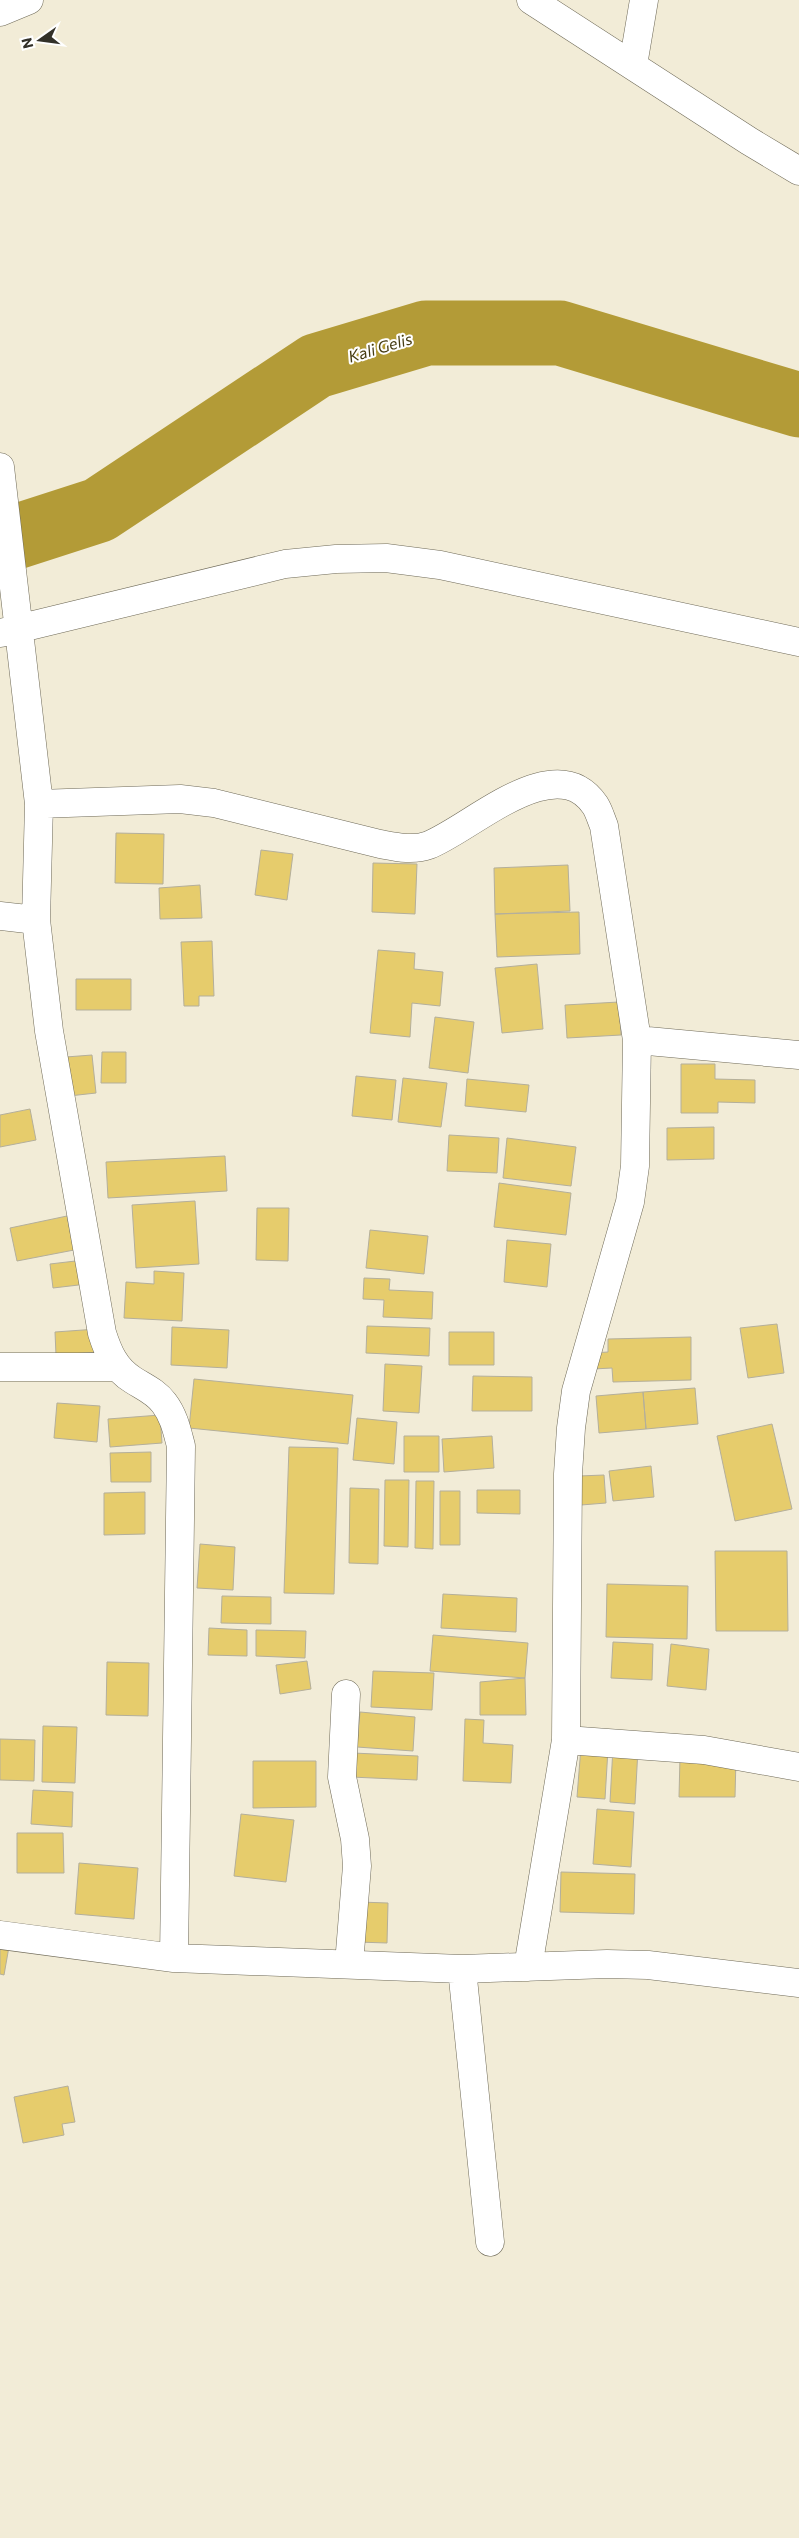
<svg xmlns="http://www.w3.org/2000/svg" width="799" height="2538" font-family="Commissioner,sans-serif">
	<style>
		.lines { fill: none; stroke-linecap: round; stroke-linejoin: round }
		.river { stroke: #b39b37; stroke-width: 65 }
		.building { fill: #e6cc6c; stroke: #b4af9b }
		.minor-casing { stroke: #6f6a58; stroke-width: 29 }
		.minor { stroke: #fff; stroke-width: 28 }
		.labels { text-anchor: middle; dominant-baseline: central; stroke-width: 4; stroke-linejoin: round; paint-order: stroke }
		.water-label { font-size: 16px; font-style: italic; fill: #463c12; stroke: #fff }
	</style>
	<rect width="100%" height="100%" fill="#f2ecd7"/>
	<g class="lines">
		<path class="river" d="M0 542 99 510 316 366 426 333H560L799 405"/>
	</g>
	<path class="building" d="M116 833 164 834 163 884 115 883Z
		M261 850 293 854 287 900 255 895Z
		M373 863 417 864 415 914 372 912Z
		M568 865 570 911 495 914 494 868Z
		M200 885 202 918 160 919 159 888Z
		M579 912 580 954 497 957 495 914Z
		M212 941 214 996H199V1006H184L181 942Z
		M378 950 415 953 414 969 443 972 440 1006 412 1003 410 1037 370 1033Z
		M537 964 543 1029 502 1033 495 968Z
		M76 979H131V1010H76Z
		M619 1002 621 1035 567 1038 565 1005Z
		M435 1017 474 1022 468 1073 429 1068Z
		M102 1052H126V1083H101Z
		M92 1055 96 1093 69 1096 66 1057Z
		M681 1064H715V1079L755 1080V1103L718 1102V1113H681Z
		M356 1076 396 1080 392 1120 352 1116Z
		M403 1078 447 1083 441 1127 398 1122Z
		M467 1079 529 1085 526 1112 465 1106Z
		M30 1109 36 1140 0 1147V1115Z
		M714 1127V1159L667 1160V1128Z
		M449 1135 499 1138 497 1173 447 1171Z
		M507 1138 576 1147 571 1186 503 1178Z
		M225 1156 227 1191 108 1198 106 1162Z
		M499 1183 571 1193 566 1235 494 1227Z
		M195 1201 199 1264 136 1268 132 1205Z
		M257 1208H289L288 1261 256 1260Z
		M67 1216 74 1250 17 1261 10 1228Z
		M370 1230 428 1236 424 1274 366 1268Z
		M507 1240 551 1244 547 1287 504 1282Z
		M84 1260 87 1284 53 1288 50 1264Z
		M154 1271 184 1273 182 1321 124 1318 126 1282 154 1284Z
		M364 1278 390 1279 389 1290 433 1292 432 1319 383 1317 384 1300 363 1299Z
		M777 1324 784 1373 748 1378 740 1328Z
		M367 1326 430 1328 429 1356 366 1353Z
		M172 1327 229 1330 227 1368 171 1365Z
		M97 1329 99 1352 56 1355 55 1332Z
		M449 1332H494V1365H449Z
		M691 1337V1380L613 1382 612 1368 593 1369V1353L608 1352V1339Z
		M385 1364 422 1366 419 1413 383 1411Z
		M473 1376 532 1377V1411H472Z
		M194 1379 353 1395 348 1444 189 1428Z
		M695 1388 698 1424 646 1429 643 1392Z
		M643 1392 646 1429 599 1433 596 1396Z
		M57 1403 100 1406 97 1442 54 1438Z
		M160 1415 162 1443 110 1447 108 1419Z
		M357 1418 397 1422 394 1464 353 1460Z
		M772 1424 792 1509 735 1521 717 1436Z
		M404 1436H439V1472H404Z
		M492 1436 494 1468 444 1472 442 1439Z
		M289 1447 338 1448 334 1594 284 1593Z
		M151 1452V1482H111L110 1453Z
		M651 1466 654 1497 613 1501 609 1471Z
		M604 1475 606 1503 581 1505 579 1476Z
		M385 1480H409L408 1547 384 1546Z
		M416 1481H434L433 1549 415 1548Z
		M350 1488 379 1489 378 1564 349 1563Z
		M477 1490H520V1514L477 1513Z
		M440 1491H460V1545H440Z
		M145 1492V1534L104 1535V1493Z
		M200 1544 235 1547 233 1590 197 1588Z
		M715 1551H787L788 1631H716Z
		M607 1584 688 1586 687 1639 606 1637Z
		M443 1594 517 1598 516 1632 441 1628Z
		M222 1596 271 1597V1624L221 1623Z
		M209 1628 247 1630V1656L208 1655Z
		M256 1630 306 1631 305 1658 256 1656Z
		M433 1635 528 1643 525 1678 430 1671Z
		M613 1642 653 1644 652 1680 611 1678Z
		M671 1644 709 1649 706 1690 667 1686Z
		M307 1661 311 1689 280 1694 276 1665Z
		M107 1662 149 1663 148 1716 106 1715Z
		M373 1671 434 1673 432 1710 371 1707Z
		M525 1678 526 1715H480V1682Z
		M360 1712 415 1717 413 1751 357 1747Z
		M465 1719 484 1720 483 1743 513 1745 511 1783 463 1781Z
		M43 1726 77 1727 75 1783 42 1782Z
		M0 1739 35 1740 34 1781 0 1780Z
		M581 1747 608 1749 605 1799 577 1797Z
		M613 1747 638 1749 635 1804 610 1802Z
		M353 1753 418 1756 417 1780 351 1777Z
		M680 1757 736 1758 735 1797H679Z
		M253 1761H316V1807L253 1808Z
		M33 1790 73 1792 72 1827 31 1824Z
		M597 1809 634 1812 631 1867 593 1864Z
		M241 1814 294 1820 286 1882 234 1876Z
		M17 1833H63L64 1873H17Z
		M79 1863 138 1868 134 1919 75 1914Z
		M561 1872 635 1874 634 1914 560 1912Z
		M359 1902 388 1903 387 1943 357 1942Z
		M0 1939 10 1941 4 1975 0 1974Z
		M68 2086 75 2122 62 2124 64 2135 23 2143 14 2097Z"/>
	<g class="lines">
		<g class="minor-casing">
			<path id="minor" d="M531 0 749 141 799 171
				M0 12 29 0
				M633 65 644 0
				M0 467 39 804 36 920 49 1031 102 1333C108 1352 115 1369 133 1380 144 1387 156 1392 164 1403 174 1416 177 1431 181 1446L174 1958 462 1969 607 1964 648 1965 799 1983
				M1 633 285 564 336 559 386 558 440 565 799 642
				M39 804 180 799 214 803 380 844C396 847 413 851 429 845 472 828 555 747 595 805 599 811 601 819 604 826L637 1040 799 1055
				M0 916 36 920
				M0 1367H117
				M346 1694 342 1777 355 1839 357 1866 349 1964
				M566 1740 704 1750 799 1767
				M0 1935 174 1958
				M528 1967 566 1740 568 1474 571 1428 576 1391 630 1202 635 1166 637 1040
				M462 1969 490 2242"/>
		</g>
		<use href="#minor" class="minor"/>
	</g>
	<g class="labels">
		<g class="water-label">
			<text transform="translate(380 347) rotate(-17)">Kali Gelis</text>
		</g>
	</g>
	<g transform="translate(40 40) rotate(256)" stroke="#ffffff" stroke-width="4" paint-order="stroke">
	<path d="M0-4L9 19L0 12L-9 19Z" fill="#323028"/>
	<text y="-8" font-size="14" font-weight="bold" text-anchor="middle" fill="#323028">N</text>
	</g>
</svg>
